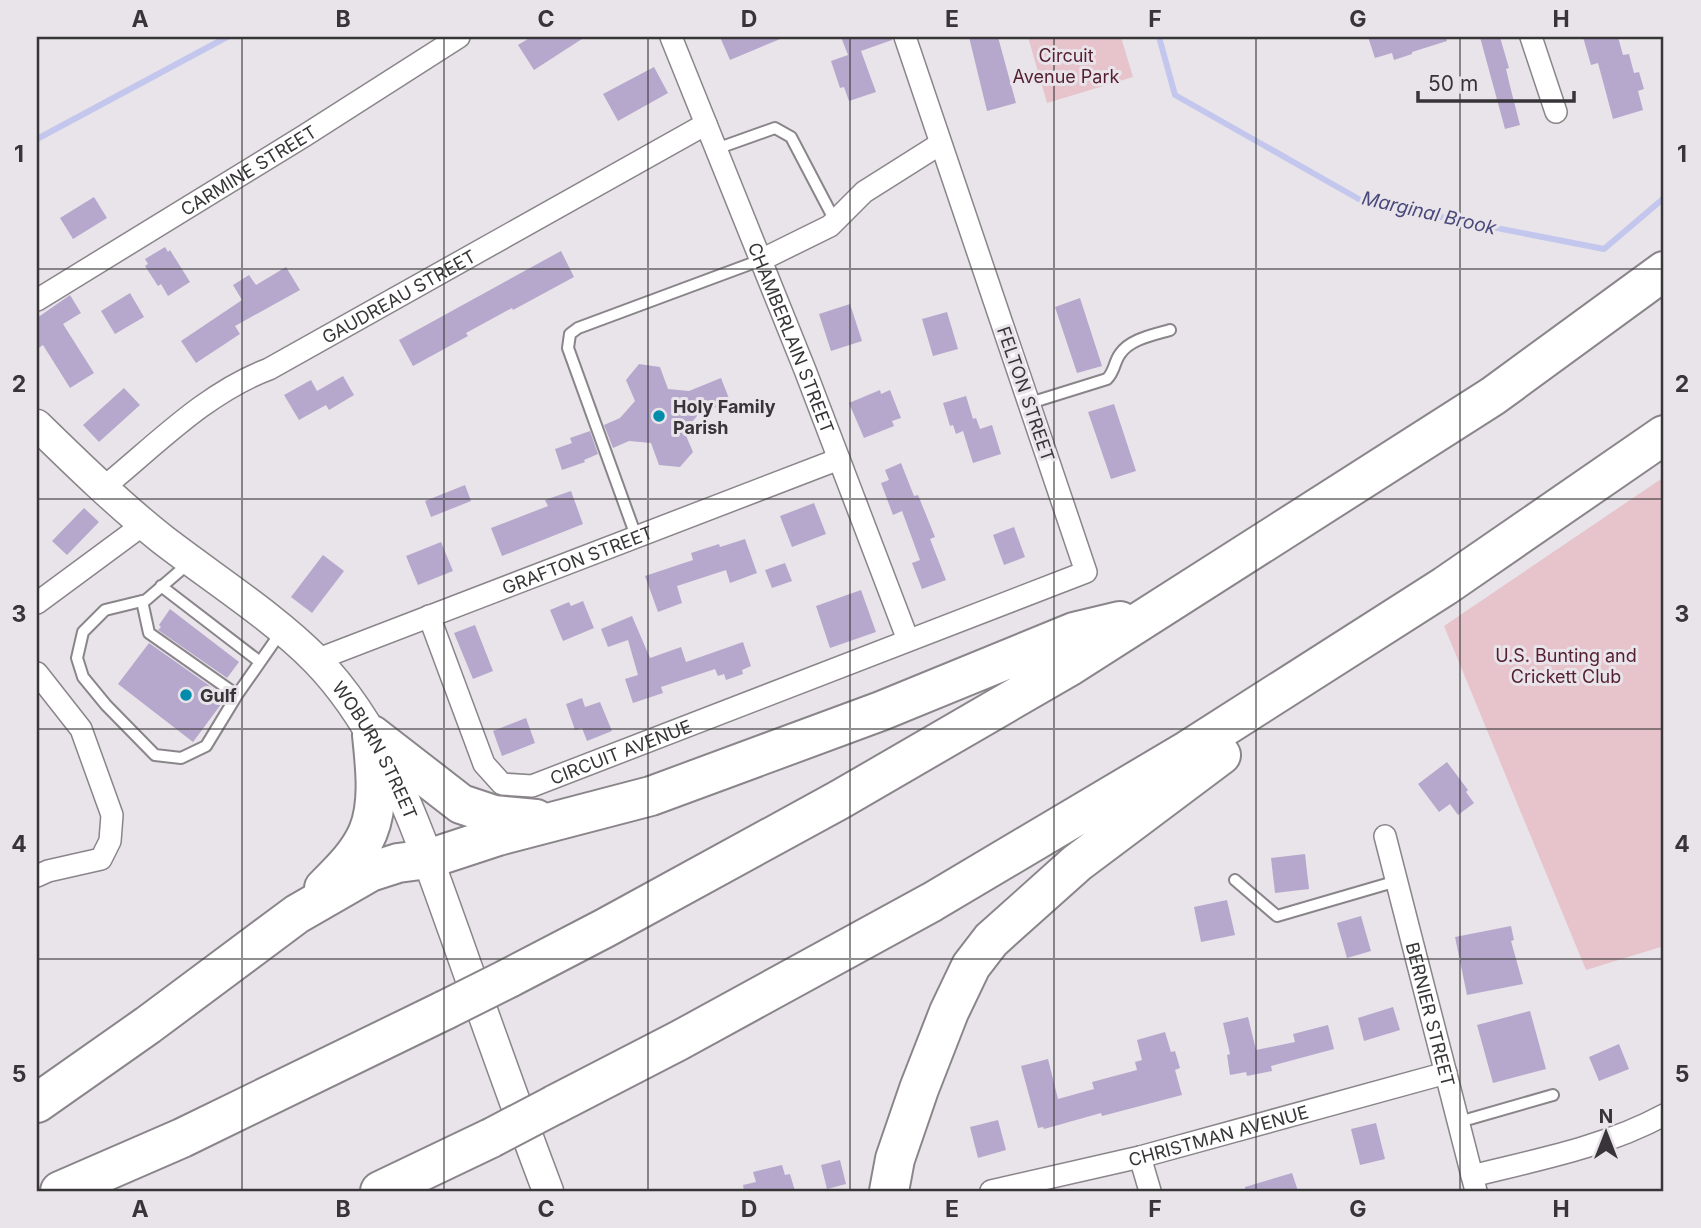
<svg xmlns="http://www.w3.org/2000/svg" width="1701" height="1228" font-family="Inter,sans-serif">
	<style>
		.green { fill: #e7c3cb }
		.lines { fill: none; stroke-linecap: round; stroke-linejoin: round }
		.stream { stroke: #c4c7ed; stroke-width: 6 }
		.building { fill: #b6a8cc }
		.lane-casing { stroke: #8a858a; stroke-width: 14 }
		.street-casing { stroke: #8a858a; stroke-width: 24 }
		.secondary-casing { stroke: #8a858a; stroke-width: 33 }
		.highway-casing { stroke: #8a858a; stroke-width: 42 }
		.lane { stroke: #fff; stroke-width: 10 }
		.street { stroke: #fff; stroke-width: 21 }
		.secondary { stroke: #fff; stroke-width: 30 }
		.highway { stroke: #fff; stroke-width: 38 }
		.highway-bridge-casing { stroke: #8a858a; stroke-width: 42; stroke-linecap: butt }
		.highway-bridge { stroke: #fff; stroke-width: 38 }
		.grid { fill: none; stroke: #373537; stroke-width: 2; stroke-opacity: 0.55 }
		.poi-dot { fill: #028cab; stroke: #e9e4ea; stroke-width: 2.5 }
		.labels { text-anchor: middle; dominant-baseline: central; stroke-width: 6; stroke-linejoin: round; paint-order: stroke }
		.park-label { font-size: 18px; fill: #541e2e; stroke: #e9e4ea }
		.street-label { font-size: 18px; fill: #373537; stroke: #e9e4ea }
		.poi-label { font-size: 18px; font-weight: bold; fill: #373537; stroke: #e9e4ea; text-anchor: start }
		.water-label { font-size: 19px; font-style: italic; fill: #49497c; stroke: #e9e4ea }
		.neatline { fill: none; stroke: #373537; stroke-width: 2.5 }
		.grid-label { font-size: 23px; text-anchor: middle; font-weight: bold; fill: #373537 }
	</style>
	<rect width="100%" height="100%" fill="#e9e4ea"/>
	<path class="green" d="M1028 37H1121L1133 77 1047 103Z
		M1664 477V946L1586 970 1444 626Z"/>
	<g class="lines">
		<path class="stream" d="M1159 37 1175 95 1364 202 1604 249 1664 198
			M37 139 227 37"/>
	</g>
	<path class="building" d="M531 37H585L534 70 518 45Z
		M720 37H785L730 60Z
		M841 37H892V40L861 51 876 92 849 101 844 87 840 88 831 61 848 55Z
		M969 37H998L1016 103 987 111Z
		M1368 37H1446L1447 41 1412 52V54L1394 60 1392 53 1375 58Z
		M1480 37H1500L1509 68 1506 69 1511 90 1520 125 1505 129Z
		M1583 37H1618L1623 55 1629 54 1634 73 1639 72 1644 89 1638 91 1643 110 1613 119 1598 63 1591 65Z
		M654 67 668 93 618 121 603 94Z
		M94 197 107 218 73 239 60 218Z
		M165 247 168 252 170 250 190 282 168 296 161 284 158 286 145 266 148 264 145 259Z
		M561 251 574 277 513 310 512 308 466 333 468 336 413 366 399 340Z
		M286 267 300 290 235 326 240 334 196 363 181 341 242 300 233 285 249 275 256 285Z
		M130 293 144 317 115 334 101 311Z
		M70 295 81 313 63 324 94 373 70 388 43 345 37 349V318Z
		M1080 298 1102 366 1077 373 1055 307Z
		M850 304 862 341 831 351 819 314Z
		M947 312 958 349 933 356 922 319Z
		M639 364 660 367 668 389 689 391 721 378 730 401 698 415 684 431 693 452 680 467 659 465 651 443 629 441 613 448 604 425 620 418 635 401 626 380Z
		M343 376 354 395 329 410 326 405 299 420 284 395 311 380 317 391Z
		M124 388 140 405 99 442 83 425Z
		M880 390 881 394 890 390 901 418 892 421 894 426 864 438 849 403Z
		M966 396 973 419 976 418 980 429 992 425 1001 454 973 463 963 431 956 434 953 425 950 426 943 403Z
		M1114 404 1136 471 1111 479 1088 412Z
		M590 431 598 454 584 460 585 462 562 470 555 449 572 443 570 438Z
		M901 463 914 496 918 495 935 537 930 539 946 580 922 589 912 563 920 560 902 511 893 515 881 483 889 480 885 470Z
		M465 485 471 501 431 517 425 501Z
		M571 491 583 524 502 556 491 528 548 506 545 500Z
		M814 503 826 534 792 547 780 516Z
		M84 508 99 522 67 555 52 541Z
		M1014 527 1025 557 1004 565 993 535Z
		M745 539 757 573 730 583 726 570 677 586 682 603 658 612 645 576 693 560 691 553 719 544 720 547Z
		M441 542 453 571 418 585 406 556Z
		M323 555 344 571 312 613 291 597Z
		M785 563 792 581 772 588 765 570Z
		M861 590 876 632 830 648 816 606Z
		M583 601 594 628 563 641 550 610 569 602 571 606Z
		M170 609 239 662 227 678 158 630 161 627 159 625Z
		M632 616 650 658 681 647 686 662 743 642 751 666 742 670 743 674 726 680 724 674 718 676 715 669 661 687 663 693 633 703 625 679 638 675 628 640 608 647 601 629Z
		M475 625 493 671 473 679 454 633Z
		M149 643 217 691 213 696 222 703 193 742 118 684Z
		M582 698 585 707 600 702 612 731 587 741 582 728 575 730 566 704Z
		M526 718 535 743 502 756 493 731Z
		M1447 762 1468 790 1466 792 1474 803 1458 815 1450 804 1439 812 1418 784Z
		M1305 854 1309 889 1275 893 1271 858Z
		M1227 900 1235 935 1201 942 1194 907Z
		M1361 916 1371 951 1347 958 1337 923Z
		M1511 926 1514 940 1511 941 1523 984 1467 995 1455 937Z
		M1393 1007 1400 1030 1364 1041 1358 1018Z
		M1530 1011 1546 1069 1493 1083 1477 1025Z
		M1248 1017 1256 1050 1295 1042 1293 1034 1328 1025 1334 1049 1271 1066 1272 1071 1247 1076 1246 1072 1230 1075 1227 1055 1230 1054 1223 1023Z
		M1165 1032 1171 1052 1175 1051 1180 1068 1175 1070 1182 1095 1102 1116 1101 1113 1044 1129 1043 1127 1038 1128 1021 1066 1048 1059 1058 1099 1094 1089 1092 1082 1137 1070 1135 1062 1142 1060 1137 1040Z
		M1619 1044 1629 1069 1599 1081 1589 1057Z
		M998 1120 1006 1150 978 1158 970 1127Z
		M1376 1123 1385 1159 1360 1165 1351 1129Z
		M840 1160 846 1184 827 1189 821 1165Z
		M782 1165 785 1175 790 1174 795 1191H744L743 1185 756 1182 753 1172Z
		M1292 1173 1298 1191H1245V1187Z"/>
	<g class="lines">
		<g class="lane-casing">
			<path id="lane" d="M716 149 775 128 791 137 835 221
				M1030 403 1107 379C1115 371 1114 362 1120 354 1130 339 1153 335 1170 330
				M636 536 568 348 570 334 578 328 761 260
				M189 563 146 600 105 610 83 632 77 658 83 677 106 705 155 755 181 758 206 746 237 695 281 632
				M161 586 260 662
				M142 601 149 633 237 695
				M1235 880 1277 916 1397 881
				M1459 1122 1553 1095"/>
		</g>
		<g class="street-casing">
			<g id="street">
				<path id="s1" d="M671 37 805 370 908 640"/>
				<path d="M1531 37 1556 112"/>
				<path d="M761 260 830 226 864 192 940 144"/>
				<path id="s2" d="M37 300 304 136 459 37"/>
				<path id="s3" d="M103 488C156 445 205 393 269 369L706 124"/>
				<path d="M37 603 144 524"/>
				<path id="s4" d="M429 616 484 764 502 784 532 786 1086 572 905 37"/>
				<path id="s5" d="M316 660 839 459"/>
				<path d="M37 673 81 729 112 815 110 841 101 859 48 871 37 876"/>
				<path id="s6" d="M1385 836 1476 1191"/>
				<path d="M1140 1157 1150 1191"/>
				<path d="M1472 1176C1536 1160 1605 1147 1664 1115"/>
				<path id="s7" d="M991 1191 1140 1157 1446 1073"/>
			</g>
		</g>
		<g class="secondary-casing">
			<g id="secondary">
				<path id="s8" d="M37 425C77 464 118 504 162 539 211 577 274 617 316 660 389 735 421 841 456 937 486 1022 516 1107 548 1191"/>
			</g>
		</g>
		<g class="highway-casing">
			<path id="highway" d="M372 735 461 804 494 815 536 819
				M324 888C340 872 359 854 368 832 380 803 375 765 372 735
				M509 978 605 928 839 800 1070 666 1493 396 1664 271
				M37 1103 148 1025 297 914 370 872 398 863 428 859 498 836 651 796 881 711 1074 632 1120 621
				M554 1105 678 1041 932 902 1188 750 1445 586 1664 435
				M60 1191 182 1138 445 1010
				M380 1191 491 1138
				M889 1191 895 1159 919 1089 949 1012 971 966 991 940 1077 863 1221 755"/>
		</g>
		<use href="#lane" class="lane"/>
		<use href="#street" class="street"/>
		<use href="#secondary" class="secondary"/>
		<use href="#highway" class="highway"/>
		<g class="highway-bridge-casing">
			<path id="highway-bridge" d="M445 1010 509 978
				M491 1138 554 1105"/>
		</g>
		<use href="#highway-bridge" class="highway-bridge"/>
	</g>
	<path class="grid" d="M242 37V1191M444 37V1191M648 37V1191M850 37V1191M1054 37V1191M1256 37V1191M1460 37V1191M37 269H1664M37 499H1664M37 729H1664M37 959H1664"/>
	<g class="poi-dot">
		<circle cx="659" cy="416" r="7"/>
		<circle cx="186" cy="695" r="7"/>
	</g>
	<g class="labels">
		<g class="park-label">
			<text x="1066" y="55">Circuit<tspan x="1066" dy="21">Avenue Park</tspan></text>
			<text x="1566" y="655">U.S. Bunting and<tspan x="1566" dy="21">Crickett Club</tspan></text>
		</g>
		<g class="street-label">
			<text stroke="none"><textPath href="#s2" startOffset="248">CARMINE STREET</textPath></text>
			<text stroke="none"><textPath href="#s3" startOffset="354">GAUDREAU STREET</textPath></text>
			<text stroke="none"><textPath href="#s1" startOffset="324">CHAMBERLAIN STREET</textPath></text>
			<text transform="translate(1026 394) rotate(71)">FELTON STREET</text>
			<text stroke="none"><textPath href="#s5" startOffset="280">GRAFTON STREET</textPath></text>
			<text stroke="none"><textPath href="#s8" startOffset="474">WOBURN STREET</textPath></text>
			<text stroke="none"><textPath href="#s4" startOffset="310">CIRCUIT AVENUE</textPath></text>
			<text stroke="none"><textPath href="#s6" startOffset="184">BERNIER STREET</textPath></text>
			<text stroke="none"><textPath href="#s7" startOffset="234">CHRISTMAN AVENUE</textPath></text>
		</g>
		<g class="poi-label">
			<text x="673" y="406">Holy Family<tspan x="673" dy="21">Parish</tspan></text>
			<text x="200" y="695">Gulf</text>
		</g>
		<g class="water-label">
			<text transform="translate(1429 213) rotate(13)">Marginal Brook</text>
		</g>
	</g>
	<rect width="1701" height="1228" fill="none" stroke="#e9e4ea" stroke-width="77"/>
	<g transform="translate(1606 1133)" stroke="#e9e4ea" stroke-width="5" paint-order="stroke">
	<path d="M0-5L12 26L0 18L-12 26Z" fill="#373537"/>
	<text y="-10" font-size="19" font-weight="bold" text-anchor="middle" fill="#373537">N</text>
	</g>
	<path d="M1418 91v10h156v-10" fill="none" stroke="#373537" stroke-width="3.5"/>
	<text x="1428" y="91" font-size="21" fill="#373537" stroke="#e9e4ea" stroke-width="5" paint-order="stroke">50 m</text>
	<rect x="38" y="38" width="1624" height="1152" class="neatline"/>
	<g class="grid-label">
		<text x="140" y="27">A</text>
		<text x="343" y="27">B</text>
		<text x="546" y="27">C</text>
		<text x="749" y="27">D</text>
		<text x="952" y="27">E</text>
		<text x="1155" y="27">F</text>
		<text x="1358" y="27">G</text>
		<text x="1561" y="27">H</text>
		<text x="19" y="162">1</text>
		<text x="1682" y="162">1</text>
		<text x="19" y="392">2</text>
		<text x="1682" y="392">2</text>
		<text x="19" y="622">3</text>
		<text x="1682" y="622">3</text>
		<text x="19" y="852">4</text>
		<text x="1682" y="852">4</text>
		<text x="19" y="1082">5</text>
		<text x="1682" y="1082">5</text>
		<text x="140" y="1217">A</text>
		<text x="343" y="1217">B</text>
		<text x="546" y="1217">C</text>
		<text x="749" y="1217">D</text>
		<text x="952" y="1217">E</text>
		<text x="1155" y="1217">F</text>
		<text x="1358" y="1217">G</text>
		<text x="1561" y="1217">H</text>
	</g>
</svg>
